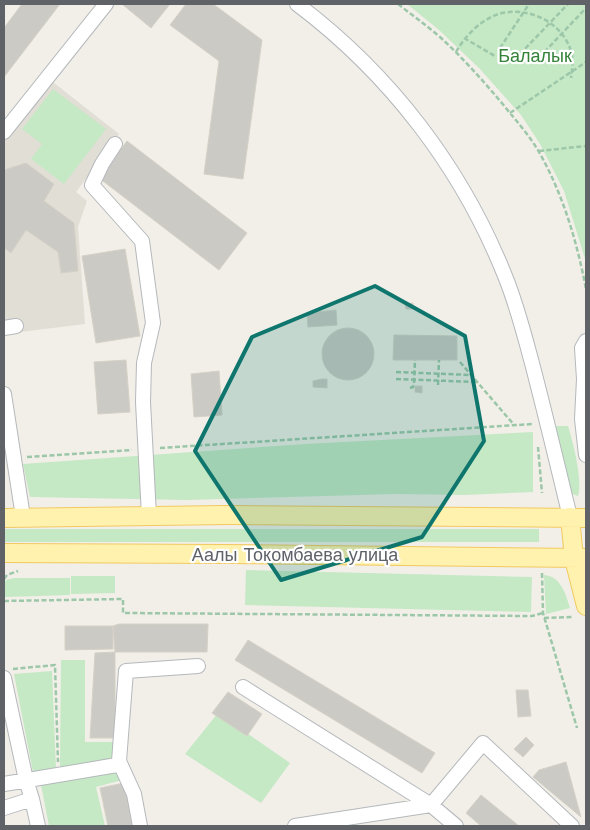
<svg xmlns="http://www.w3.org/2000/svg" width="590" height="830" font-family="'Work Sans',sans-serif">
	<style>
		.education { fill: #e1ded6 }
		.green { fill: #c5e8c5 }
		.building { fill: #cccac5; stroke: #d6d1c6 }
		.lines { fill: none; stroke-linecap: round; stroke-linejoin: round }
		.minor-casing { stroke: #b5b8bc; stroke-width: 16 }
		.major-casing { stroke: #f2c960; stroke-width: 20 }
		.path { stroke: #9cc7a9; stroke-width: 2.5; stroke-dasharray: 5 2.5; stroke-linecap: butt }
		.minor { stroke: #fff; stroke-width: 14 }
		.major { stroke: #fff2af; stroke-width: 18 }
		.marked { fill: #0f766e; fill-opacity: 0.2; stroke: #0f766e; stroke-width: 4; stroke-linejoin: round }
		.labels { text-anchor: middle; dominant-baseline: central; stroke-width: 4.5; stroke-linejoin: round; paint-order: stroke }
		.park-label { font-size: 18px; fill: #348238; stroke: #fff }
		.street-label { font-size: 18px; fill: #5f6368; stroke: #fff }
	</style>
	<rect width="100%" height="100%" fill="#f1efe8"/>
	<path class="education" d="M49 79 119 134 76 192 87 201 78 227 85 324 4 334V138Z"/>
	<path class="green" d="M407 4H586V262L564 191 540 144 521 115 479 68 439 30Z
		M53 89 106 129 64 184 31 159 42 144 22 129Z
		M556 426H568C573 442 583 481 578 496L570 493 551 429Z
		M533 432V492L464 495 396 494 187 500 30 497 23 464 305 444Z
		M4 529H539V542H4Z
		M246 570 532 577 531 612 245 605Z
		M544 575C561 576 566 595 570 608L546 614Z
		M71 576H115V593L71 594Z
		M14 578H70V595L5 597 4 584 6 580Z
		M61 660H85V742H117V765L60 768Z
		M52 671 56 769 33 772 14 674Z
		M218 713 290 763 261 803 185 754Z
		M118 767 122 780 96 787 105 826H49L41 785Z"/>
	<path class="building" d="M22 4H60L4 77V28Z
		M122 4H170L151 28Z
		M186 4H213L262 40 243 179 204 174 219 61 170 25Z
		M127 141 247 233 219 270 99 178Z
		M26 163 54 184 44 201 74 223 78 271 61 273 58 252 26 230 11 253 4 248V170Z
		M125 249 140 336 96 343 82 256Z
		M413 303V309H406L405 304Z
		M336 310 337 325 308 327 307 313Z
		M322 354a26 26 0 1 1 52 0a26 26 0 1 1-52 0Z
		M394 335 457 336V360H393Z
		M126 360 130 412 98 414 94 362Z
		M219 371 222 415 194 417 191 374Z
		M322 379H327V388L313 387V381Z
		M415 386H422V393L415 392Z
		M119 624H208L207 652H115L113 626Z
		M65 626H113V649L65 650Z
		M248 640 435 753 422 773 235 660Z
		M115 652V738H90L95 653Z
		M516 690H528L531 716 518 717Z
		M228 692 262 714 247 736 212 713Z
		M526 737 534 745 523 757 514 749Z
		M566 762 581 817 533 777 539 770Z
		M124 783 132 826H108L100 788Z
		M481 795 519 826H481L466 813Z"/>
	<g class="lines">
		<g class="minor-casing">
			<path id="minor" d="M297 4C390 74 462 168 505 276 517 305 525 337 533 367 546 417 558 467 570 517
				M4 132 106 4
				M115 144 102 164 92 185 142 241 153 323 144 363 143 402 149 516
				M4 328 16 326
				M586 341 582 348 584 379 582 419 586 455
				M4 394 23 517
				M4 678 26 780 32 799 38 826
				M243 687 431 805 483 743 572 826
				M119 761 126 671 198 666
				M4 784 117 765 119 761 134 794 140 826
				M4 808 32 799
				M295 826 431 805 456 826"/>
		</g>
		<g class="major-casing">
			<path id="major" d="M570 517 574 559 586 606
				M4 518 228 515 586 518
				M4 553 224 554 586 558"/>
		</g>
		<path class="path" d="M398 4C412 15 426 25 440 37 465 60 488 86 510 113 520 125 531 138 539 152 563 194 577 242 586 289
			M464 38 495 56
			M500 48 529 4
			M456 52C465 36 482 18 502 13 532 7 565 24 572 55 573 62 572 71 571 78
			M520 54 568 4
			M534 63 586 8
			M510 113 586 62
			M539 151 586 146
			M460 362 515 426
			M396 372 471 375
			M396 379 477 382
			M438 385 439 360
			M410 388 413 387 414 384 415 360
			M538 447 542 493
			M160 448 533 424
			M27 457 132 450
			M542 573 543 613 577 728
			M4 579 7 575 18 571
			M4 601 123 599V613L532 616 543 613
			M544 618 572 617
			M13 669 55 665 58 762"/>
		<use href="#minor" class="minor"/>
		<use href="#major" class="major"/>
	</g>
	<path class="marked" d="M375 286 465 336 484 441 422 537 281 580 195 451 252 337Z"/>
	<g class="labels">
		<g class="park-label">
			<text x="535" y="55">Балалык</text>
		</g>
		<g class="street-label">
			<text x="295" y="554">Аалы Токомбаева улица</text>
		</g>
	</g>
	<rect width="590" height="830" fill="none" stroke="#5f6368" stroke-width="10"/>
</svg>
